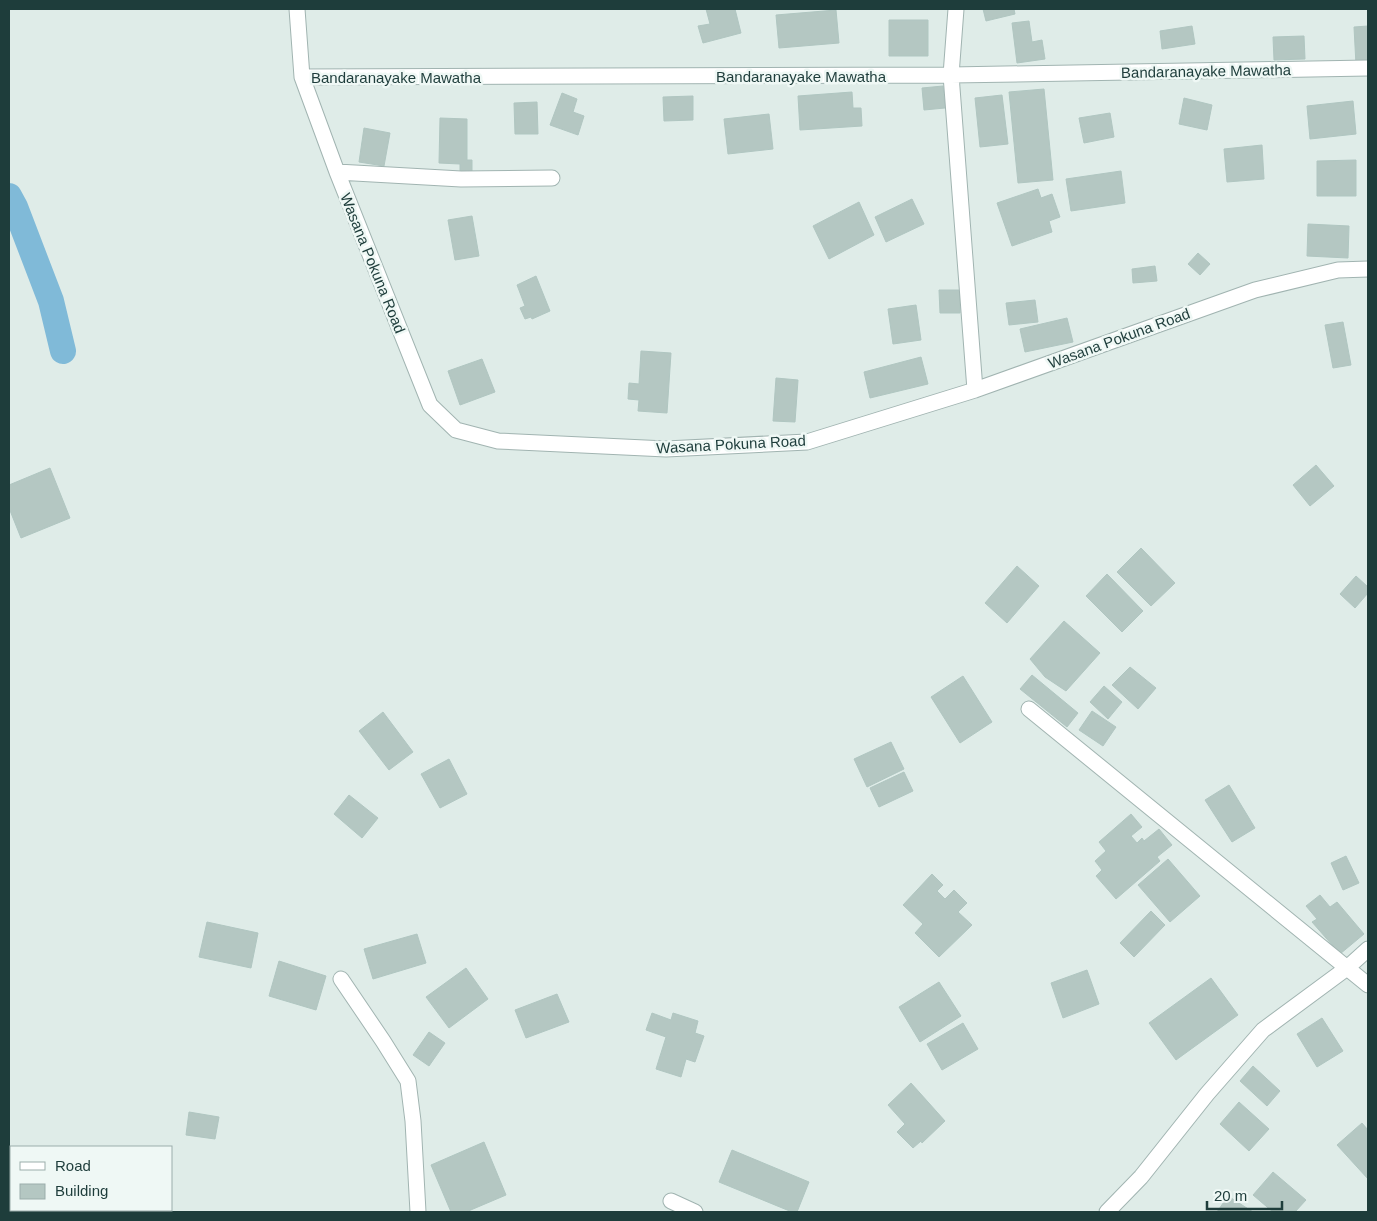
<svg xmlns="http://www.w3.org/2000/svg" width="1377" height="1221" font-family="Arial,sans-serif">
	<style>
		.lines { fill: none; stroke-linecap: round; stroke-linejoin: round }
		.canal { stroke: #80bad8; stroke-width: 26 }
		.building { fill: #b4c7c2; stroke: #b0c6c1 }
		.minor-casing { stroke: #a1b4b1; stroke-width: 17 }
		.minor { stroke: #fff; stroke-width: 15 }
		.labels { text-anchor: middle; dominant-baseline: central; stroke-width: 5; stroke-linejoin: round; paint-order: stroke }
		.street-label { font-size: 15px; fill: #1e3d3b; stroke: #eff8f5 }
	</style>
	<rect width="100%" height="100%" fill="#dfece8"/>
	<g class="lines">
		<path class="canal" d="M9 196 15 207 51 301 63 351"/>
	</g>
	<path class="building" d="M706 9H735L741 33 703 43 698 26 710 24Z
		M983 9H1014L1015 14 986 21Z
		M836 10 839 43 779 48 776 15Z
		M889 20H928V56H889Z
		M1029 21 1032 42 1042 40 1045 59 1017 63 1012 23Z
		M1192 26 1195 44 1162 49 1160 31Z
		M1368 26V65H1356L1354 27Z
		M1304 36 1305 59 1274 60 1273 37Z
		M943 86 945 108 924 110 922 88Z
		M1044 89 1053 180 1018 183 1009 92Z
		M852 92 853 108H861L862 126 800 130 798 96Z
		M562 93 577 99 573 112 584 116 578 135 550 125Z
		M1002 95 1008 144 980 147 975 98Z
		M693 96V120L664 121 663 97Z
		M1184 98 1212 105 1207 130 1179 124Z
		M1353 101 1356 134 1310 139 1307 106Z
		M537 102 538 134H515L514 103Z
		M1110 113 1114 137 1084 143 1079 118Z
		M769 114 773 149 728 154 724 119Z
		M440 118 467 119V160H472V172L460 171V164L439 163Z
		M364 128 390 133 384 166 359 162Z
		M1262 145 1264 179 1227 182 1224 149Z
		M1356 160V196H1317V161Z
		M1121 171 1125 203 1071 211 1066 179Z
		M1038 189 1041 198 1052 194 1060 217 1049 221 1052 232 1012 246 997 203Z
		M912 199 924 224 886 242 875 217Z
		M859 202 874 235 829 259 813 226Z
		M472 216 479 256 455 260 448 220Z
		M1308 224 1349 226 1348 258 1307 256Z
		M1198 253 1210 264 1200 275 1188 264Z
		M1155 266 1157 281 1133 283 1132 269Z
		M536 276 550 311 532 319 531 317 525 319 520 308 525 306 517 285Z
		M939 290H960V313H940Z
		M1035 300 1038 322 1009 325 1006 303Z
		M916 305 921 340 893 344 888 309Z
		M1067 318 1073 342 1025 352 1020 329Z
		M1343 322 1351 365 1333 368 1325 325Z
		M641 351 671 353 667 413 638 411 639 400 628 399 629 383 639 384Z
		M921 357 928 384 870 398 864 372Z
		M482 359 495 392 460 405 448 371Z
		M776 378 798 380 795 422 773 421Z
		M1316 465 1334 486 1310 506 1293 485Z
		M50 468 70 518 21 538 9 508V485Z
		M1141 548 1175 583 1151 606 1117 572Z
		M1017 566 1039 586 1007 623 985 603Z
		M1107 574 1143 611 1122 632 1086 596Z
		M1356 576 1368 587V593L1355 608 1340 594Z
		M1064 621 1100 653 1066 691 1045 677 1030 659Z
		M1130 667 1156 688 1138 709 1112 685Z
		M1032 675 1078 713 1067 727 1020 689Z
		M963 676 992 722 960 743 931 697Z
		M1104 686 1122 702 1108 719 1090 702Z
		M1092 711 1116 727 1103 746 1079 730Z
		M383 712 413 752 389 770 359 731Z
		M891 742 904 769 867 787 854 759Z
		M449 759 467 794 440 808 421 774Z
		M904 772 913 791 879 807 870 788Z
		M1229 785 1255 828 1232 842 1205 800Z
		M349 795 378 818 362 838 334 814Z
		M1131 814 1142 827 1131 836 1137 843 1142 838 1144 841 1159 829 1172 845 1157 857 1160 861 1116 899 1096 876 1102 870 1095 861 1106 851 1099 842Z
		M1346 856 1359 883 1343 890 1331 863Z
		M1168 859 1200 896 1170 922 1138 885Z
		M932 874 943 885 937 891 945 899 954 890 967 903 958 912 972 925 939 957 915 933 923 924 903 905Z
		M1320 895 1330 907 1337 902 1364 934 1340 954 1312 922 1317 919 1306 906Z
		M1151 911 1165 925 1134 957 1120 943Z
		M207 922 258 933 251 968 199 957Z
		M417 934 426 963 373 979 364 949Z
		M279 961 326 976 316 1010 269 996Z
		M466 968 488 999 449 1028 426 997Z
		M1087 970 1099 1004 1063 1018 1051 983Z
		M1211 978 1238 1015 1176 1060 1149 1023Z
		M939 982 961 1016 920 1042 899 1007Z
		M557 994 569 1022 526 1038 515 1010Z
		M652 1013 671 1020 673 1013 698 1021 695 1033 704 1036 695 1062 686 1059 681 1077 656 1069 666 1037 646 1030Z
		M1322 1018 1343 1051 1317 1067 1297 1034Z
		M963 1023 978 1049 942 1070 927 1044Z
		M429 1032 445 1043 429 1066 413 1055Z
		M1253 1066 1280 1091 1267 1106 1240 1081Z
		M911 1083 945 1121 922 1143 921 1141 913 1148 897 1132 905 1124 888 1105Z
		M1239 1102 1269 1129 1249 1151 1220 1124Z
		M189 1112 219 1117 215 1139 186 1135Z
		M1362 1123 1368 1130V1179L1337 1145Z
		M484 1142 506 1195 466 1212H451L431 1165Z
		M732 1150 809 1182 797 1212H792L719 1182Z
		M1273 1172 1306 1200 1295 1212H1273L1253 1195Z
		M1228 1196 1253 1212H1217Z"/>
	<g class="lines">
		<g class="minor-casing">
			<path id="minor" d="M297 9 302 77 951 75 1368 68
				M956 9 951 75 975 390
				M302 77 337 172 430 405 456 430 498 441 666 449 807 442 975 390 1255 290 1338 270 1368 269
				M337 172 461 179 552 178
				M1029 709 1368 985
				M341 979 383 1041 408 1081 413 1121 418 1212
				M671 1201 695 1212
				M1107 1212 1141 1177 1207 1094 1263 1030 1347 968 1368 949"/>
		</g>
		<use href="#minor" class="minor"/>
	</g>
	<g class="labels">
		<g class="street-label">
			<text transform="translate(1206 71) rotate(-1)">Bandaranayake Mawatha</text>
			<text x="801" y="76">Bandaranayake Mawatha</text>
			<text x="396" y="77">Bandaranayake Mawatha</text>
			<text transform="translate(373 263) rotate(68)">Wasana Pokuna Road</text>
			<text transform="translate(1119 338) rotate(-20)">Wasana Pokuna Road</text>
			<text transform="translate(731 444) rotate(-3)">Wasana Pokuna Road</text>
		</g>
	</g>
	<rect width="1377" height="1221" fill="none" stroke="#1e3d3b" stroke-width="20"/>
	<rect x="10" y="1146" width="162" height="65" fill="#eff8f5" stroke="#9badab"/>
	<rect x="20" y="1162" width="25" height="8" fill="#ffffff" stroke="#9badab"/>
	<text x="55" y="1171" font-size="15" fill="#1e3d3b">Road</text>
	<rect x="20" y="1184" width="25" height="15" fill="#b4c7c2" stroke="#9badab"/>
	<text x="55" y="1196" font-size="15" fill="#1e3d3b">Building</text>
	<path d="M1207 1201v8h75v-8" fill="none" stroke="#1e3d3b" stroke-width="2.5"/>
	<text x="1214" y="1201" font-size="15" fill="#1e3d3b" stroke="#eff8f5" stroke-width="4" paint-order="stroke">20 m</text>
</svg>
